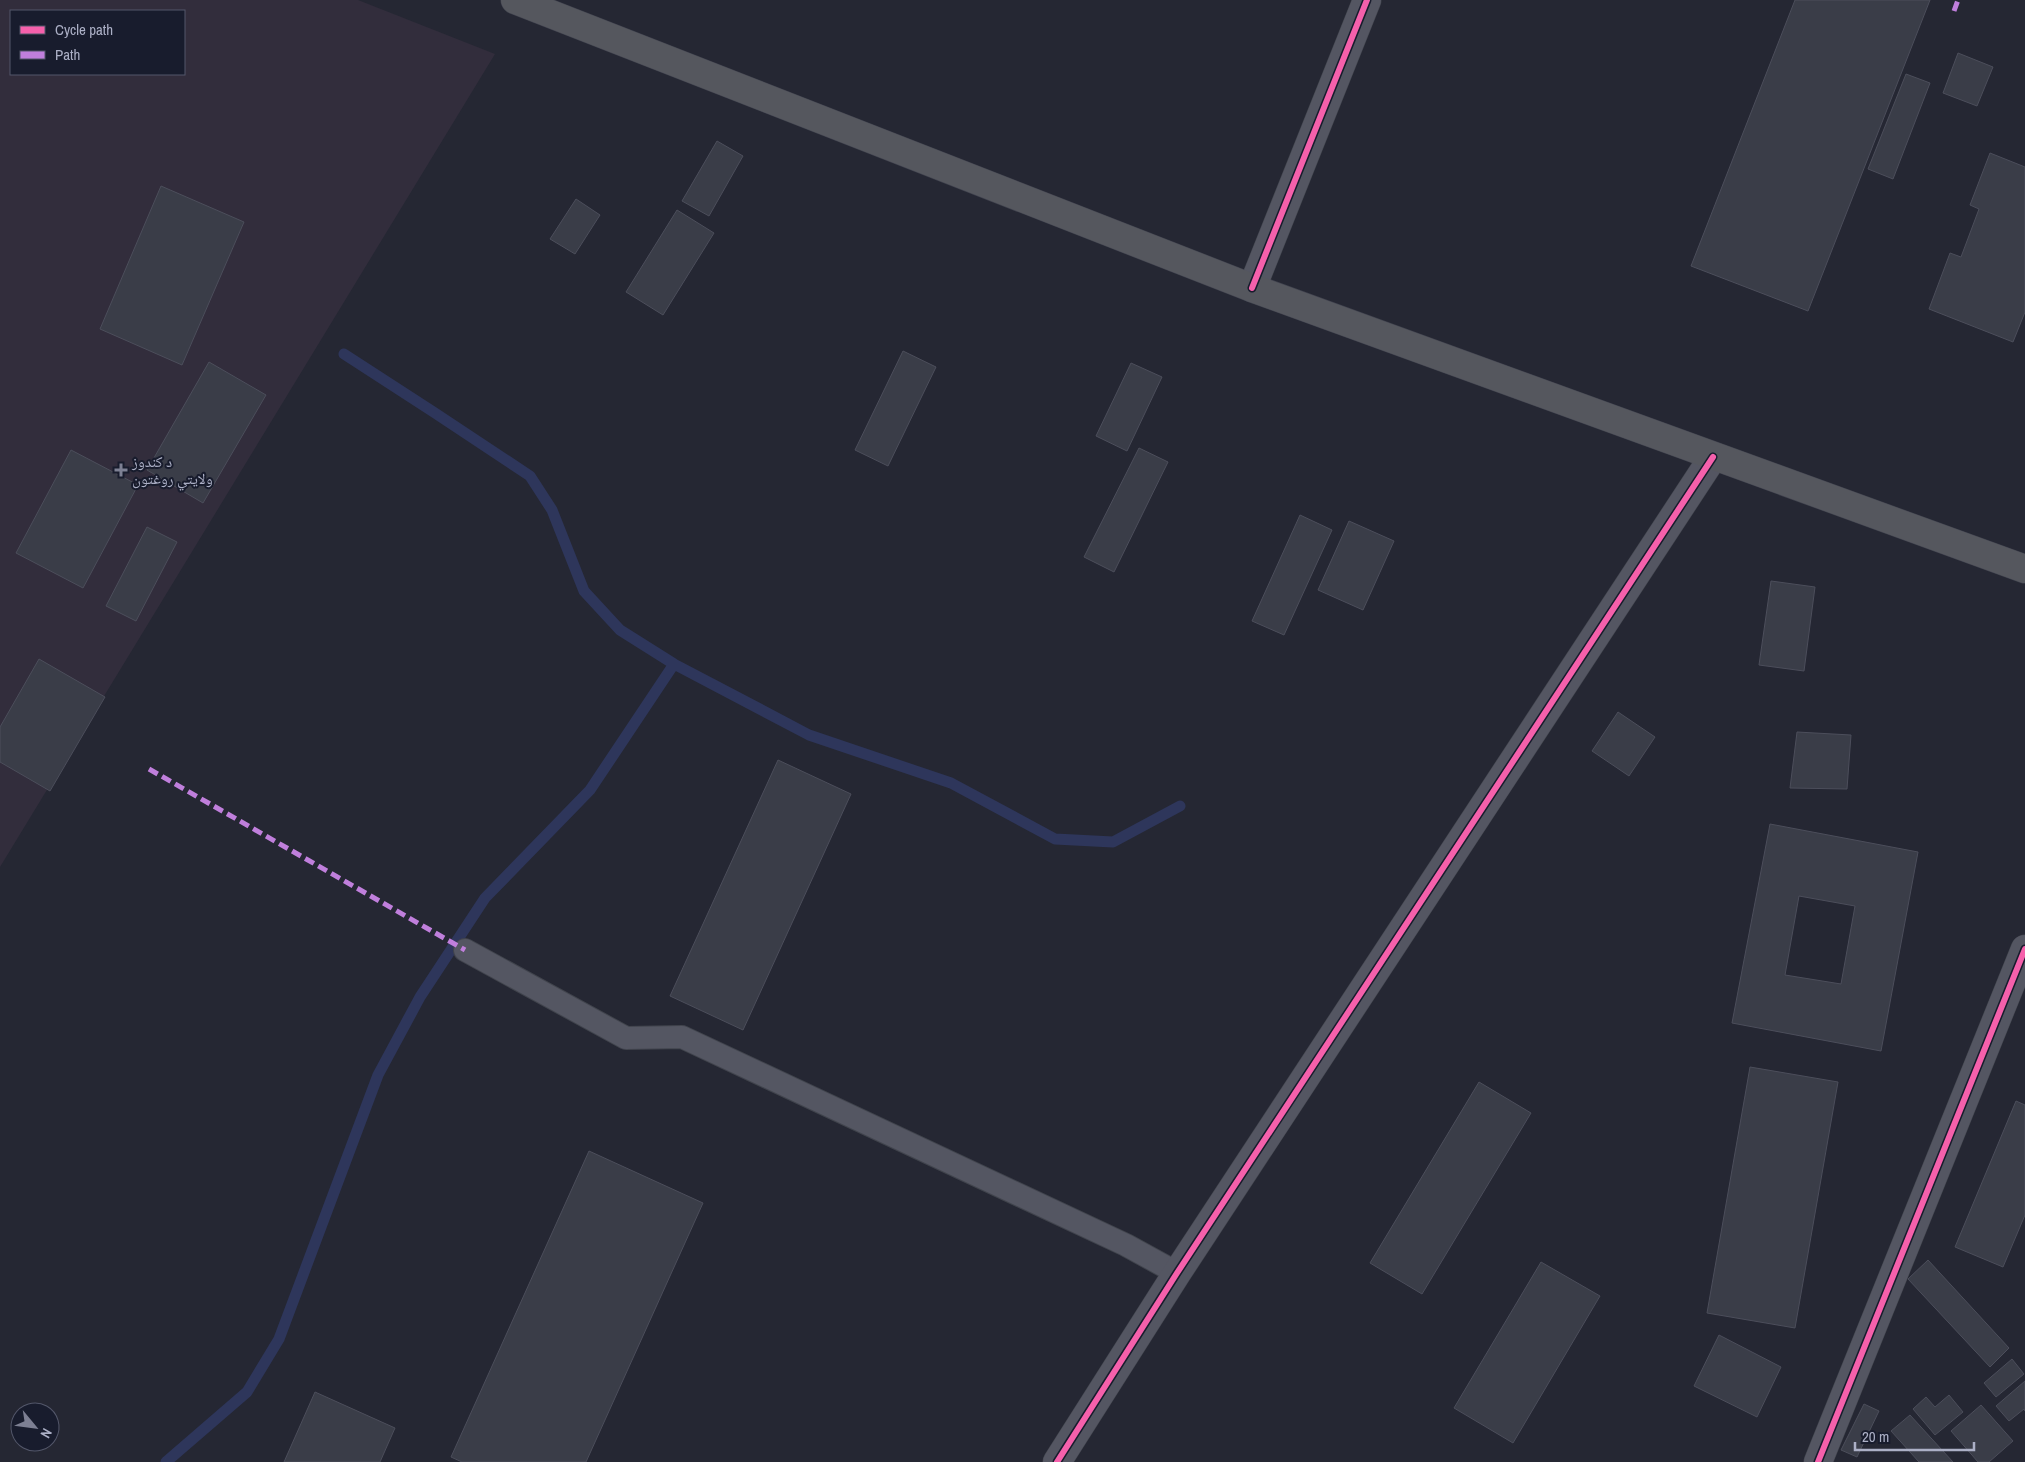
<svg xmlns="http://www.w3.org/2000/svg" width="2025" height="1462" font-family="'Archivo Narrow','Noto Naskh Arabic',sans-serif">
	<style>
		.medical { fill: #322d3c; fill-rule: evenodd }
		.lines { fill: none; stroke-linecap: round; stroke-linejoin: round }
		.stream { stroke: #2e365b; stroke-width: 11 }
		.building { fill: #3a3d48; stroke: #4c4e5b; fill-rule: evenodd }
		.service-casing { stroke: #41444d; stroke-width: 24 }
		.minor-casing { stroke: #41444d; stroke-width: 29 }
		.tertiary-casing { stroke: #41444d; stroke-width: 29 }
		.trunk-casing { stroke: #41434f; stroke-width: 29 }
		.service { stroke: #545662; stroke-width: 22 }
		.minor { stroke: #545662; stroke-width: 28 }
		.tertiary { stroke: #545662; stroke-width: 28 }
		.trunk { stroke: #55575e; stroke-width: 28 }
		.quiet { stroke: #c07fdc; stroke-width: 5; stroke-dasharray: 10 5; stroke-linecap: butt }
		.cycleway-casing { stroke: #181c2d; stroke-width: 9 }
		.cycleway { stroke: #f560ab; stroke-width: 6 }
		.poi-dot { fill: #7d8093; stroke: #181c2d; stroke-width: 2 }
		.labels { text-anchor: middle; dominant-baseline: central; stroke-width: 4; stroke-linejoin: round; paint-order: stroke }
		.poi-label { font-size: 15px; fill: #acb0c6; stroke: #181c2d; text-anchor: start }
	</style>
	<rect width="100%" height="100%" fill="#252733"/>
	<path class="medical" d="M0 0H358L495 54 0 867ZM11 11H184V74H11Z"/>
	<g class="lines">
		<path class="stream" d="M344 354 435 413 530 476 552 510 584 591 620 630 674 664 809 735 951 783 1055 839 1113 842 1180 806
			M166 1462 247 1392 279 1339 378 1075 420 997 485 898 590 790 674 664"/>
	</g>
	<path class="building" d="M1795 0H1930L1808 311 1691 266Z
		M1958 53 1993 67 1977 106 1943 93Z
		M1906 74 1930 83 1893 179 1868 169Z
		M717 141 743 156 709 216 682 201Z
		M1990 153 2025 167V312L2013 342 1929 309 1950 253 1961 257 1979 209 1970 205Z
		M161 186 244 222 182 365 100 329Z
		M576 199 600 215 575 254 550 239Z
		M677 210 714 233 663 315 626 292Z
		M903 351 936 367 888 466 855 450Z
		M209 362 266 395 203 503 147 470Z
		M1131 363 1162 377 1127 451 1096 436Z
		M1139 448 1168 462 1114 572 1084 557Z
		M71 450 138 485 83 588 16 553Z
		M1300 515 1332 530 1284 635 1252 621Z
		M1349 521 1394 541 1363 610 1318 590Z
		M147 527 177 542 136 621 106 606Z
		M1771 581 1815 587 1804 671 1759 665Z
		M39 659 105 697 50 791 0 762V727Z
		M1618 712 1655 737 1629 776 1592 751Z
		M1797 732 1851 735 1847 789 1790 788Z
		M778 760 851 794 743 1030 670 996Z
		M1770 824 1918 852 1881 1051 1732 1023ZM1799 896 1855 906 1841 984 1785 975Z
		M1750 1067 1838 1082 1795 1328 1707 1313Z
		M1479 1082 1531 1113 1422 1294 1370 1263Z
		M2016 1101 2025 1105V1215L2003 1267 1955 1247Z
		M589 1151 703 1203 586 1462H462L451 1457Z
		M1928 1260 2009 1348 1990 1367 1908 1279Z
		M1541 1262 1600 1296 1513 1443 1454 1408Z
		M1719 1335 1781 1367 1757 1417 1694 1386Z
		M2012 1359 2024 1374 1996 1397 1984 1383Z
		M2025 1381V1411L2024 1409 2009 1421 1996 1406Z
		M315 1392 395 1428 380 1462H284Z
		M1949 1395 1963 1412 1935 1435 1913 1409 1926 1397 1935 1407Z
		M1864 1404 1879 1411 1857 1457 1841 1450Z
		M1981 1405 2013 1441 1989 1462H1978L1951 1431Z
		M1910 1415 1953 1462H1919L1891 1431Z"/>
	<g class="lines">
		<g class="service-casing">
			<path id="service" d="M465 950 626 1038 682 1037 1126 1245 1177 1273"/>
		</g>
		<g class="minor-casing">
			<path id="minor" d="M1252 288 1367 0
				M1818 1462 2025 949"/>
		</g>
		<g class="tertiary-casing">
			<path id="tertiary" d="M1057 1462 1177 1273 1713 457"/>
		</g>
		<g class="trunk-casing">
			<path id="trunk" d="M515 0 1252 288 2025 569"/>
		</g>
		<use href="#service" class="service"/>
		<use href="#minor" class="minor"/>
		<use href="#tertiary" class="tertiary"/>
		<use href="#trunk" class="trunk"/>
		<path class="quiet" d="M1954 11 1958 0
			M149 769 465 950"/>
		<g class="cycleway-casing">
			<path id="cycleway" d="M1252 288 1367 0
				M1057 1462 1177 1273 1713 457
				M1818 1462 2025 949"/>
		</g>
		<use href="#cycleway" class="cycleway"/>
	</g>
	<path class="poi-dot" d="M118.5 462.5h5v5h5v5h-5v5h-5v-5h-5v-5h5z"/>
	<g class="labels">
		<g class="poi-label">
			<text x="132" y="461">د کندوز<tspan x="132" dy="17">ولایتي روغتون</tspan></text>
		</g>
	</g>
	<rect x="10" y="10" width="175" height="65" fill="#181c2d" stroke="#53576a"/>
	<rect x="20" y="26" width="25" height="8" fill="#f560ab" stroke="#53576a"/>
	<text x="55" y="35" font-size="15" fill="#acb0c6">Cycle path</text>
	<rect x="20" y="51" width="25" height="8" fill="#c07fdc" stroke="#53576a"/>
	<text x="55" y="60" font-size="15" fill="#acb0c6">Path</text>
	<g transform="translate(35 1427) rotate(119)"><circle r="24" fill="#181c2d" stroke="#53576a"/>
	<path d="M0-4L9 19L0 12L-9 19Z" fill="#7d8093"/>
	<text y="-8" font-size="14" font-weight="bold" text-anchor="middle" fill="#acb0c6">N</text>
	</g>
	<path d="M1855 1442v8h119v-8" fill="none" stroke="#acb0c6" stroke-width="2.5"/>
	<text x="1862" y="1442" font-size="15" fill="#acb0c6" stroke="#181c2d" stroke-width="4" paint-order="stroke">20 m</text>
</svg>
